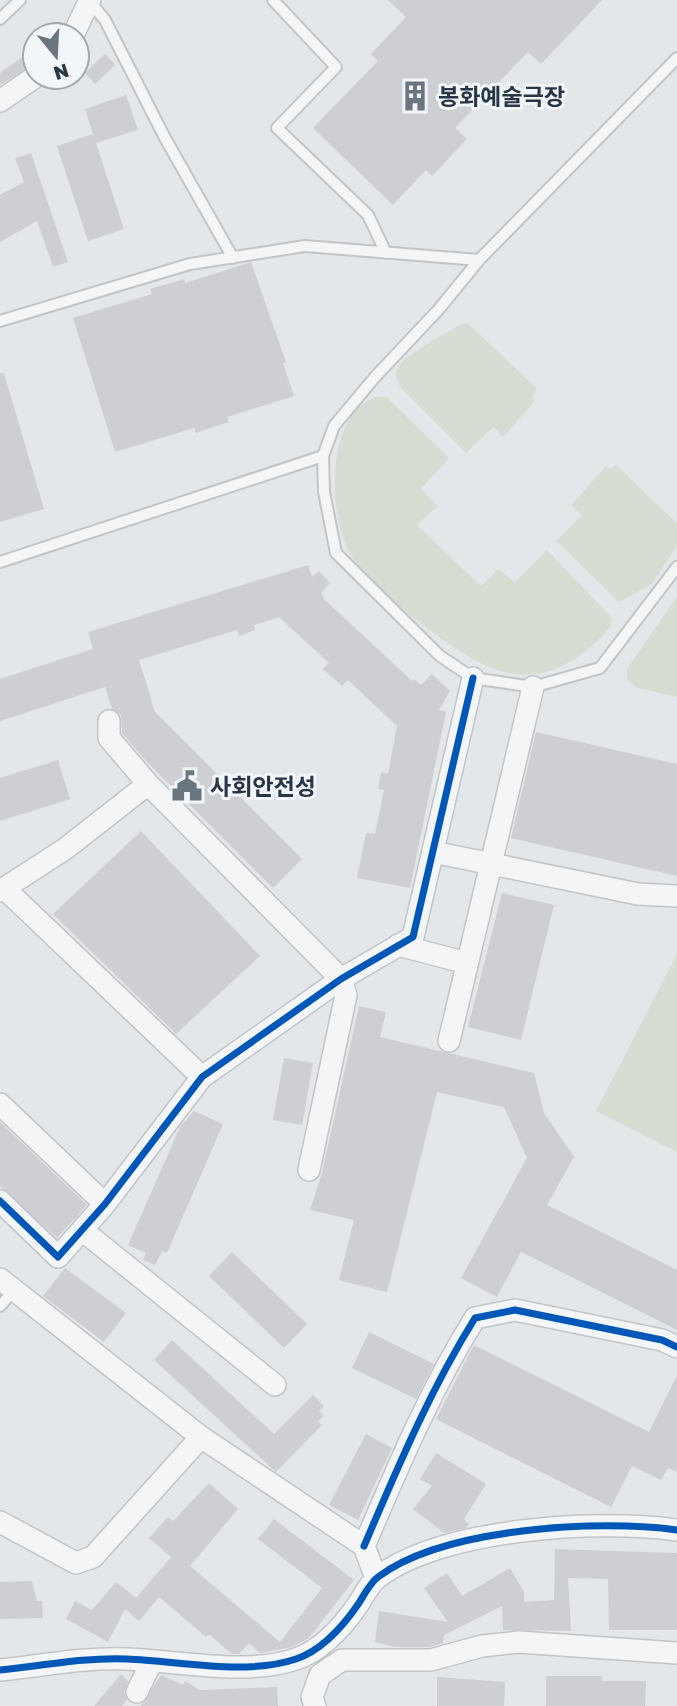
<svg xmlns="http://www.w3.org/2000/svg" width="677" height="1706" font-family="'Golos Text','Noto Sans KR',sans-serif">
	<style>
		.green { fill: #d6ded4 }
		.building { fill: #cdcfd2 }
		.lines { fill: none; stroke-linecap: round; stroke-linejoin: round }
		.service-casing { stroke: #c2c5c8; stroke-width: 14 }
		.minor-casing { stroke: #c2c5c8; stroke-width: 24 }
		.service { stroke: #f3f5f6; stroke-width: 10 }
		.minor { stroke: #f3f5f6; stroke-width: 21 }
		.cycleway-casing { stroke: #f2f6f9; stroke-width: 11 }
		.cycleway { stroke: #0057b8; stroke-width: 7 }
		.labels { text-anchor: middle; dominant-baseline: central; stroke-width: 6; stroke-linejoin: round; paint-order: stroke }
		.poi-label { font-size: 23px; font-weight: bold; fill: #283746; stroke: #f2f6f9; text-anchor: start }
	</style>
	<rect width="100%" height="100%" fill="#e4e7ea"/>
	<path class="green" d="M463 323 469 324 537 389 532 398 535 401 503 437 493 427 466 453 400 387C397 380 393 373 398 367 410 351 446 334 463 323Z
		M376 397H387L449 458 421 489 438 506 417 525 481 586 498 569 515 582 547 550 612 618 611 627C543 701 494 680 423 625 398 606 368 582 351 555 327 516 325 414 376 397Z
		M616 465 677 523V546L652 584 619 602 556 541 582 515 571 505 606 466 610 469Z
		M677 596V697L637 688 627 679V669Z
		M677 954V1152L596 1111Z"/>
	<path class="building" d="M388 0H602L541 64 528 52 455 128 467 139 432 176 426 170 393 205 313 128 378 61 371 54 406 17Z
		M35 48V64L0 85V73Z
		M105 54 115 65 95 84 85 73Z
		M126 95 138 130 96 143 85 109Z
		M93 134 124 229 88 241 57 146Z
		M31 153 68 262 53 267 37 221 0 242V195L24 182 15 158Z
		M251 262 286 362 283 363 294 396 227 417 229 422 196 433 194 428 115 452 73 318 152 294 150 289 184 279 185 283Z
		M0 373H4L44 509 0 522Z
		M308 565 312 577 319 571 330 583 321 593 324 599 412 681 414 679 421 685 432 674 450 691 439 710 446 712 410 888 357 878 366 833 375 834 384 790 378 789 381 772 388 774 397 726 348 680 342 686 323 669 329 663 279 617 254 625 255 630 239 636 237 630 139 660 155 712 302 859 273 888 146 761 122 733 121 715 112 709 105 687 0 721V679L93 649 88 632Z
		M536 732 677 764V876L511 838Z
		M58 760 70 799 0 821V778Z
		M141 831 260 956 176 1034 53 914Z
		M502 893 554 905 521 1040 468 1027Z
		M359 1006 386 1012 380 1037 534 1073 544 1113 574 1157 547 1205 677 1270V1330L521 1252 497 1297 461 1278 527 1158 504 1107 437 1092 387 1292 339 1280 354 1220 310 1210 322 1173Z
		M284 1058 313 1063 302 1125 273 1120Z
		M194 1111 223 1124 167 1253 162 1251 155 1265 143 1260 146 1253 128 1245 180 1127Z
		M0 1122 87 1205 57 1238 0 1186Z
		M232 1252 307 1324 284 1348 209 1276Z
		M65 1268 126 1313 104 1342 43 1296Z
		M369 1332 434 1364 416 1399 352 1368Z
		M172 1340 274 1434 313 1395 324 1406 319 1411 324 1416 318 1421 322 1425 276 1472 154 1360Z
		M474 1345 649 1432 677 1375V1472L668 1468 661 1480 632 1466 611 1507 436 1419Z
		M366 1434 392 1448 358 1520 329 1505Z
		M436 1453 486 1484 464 1519 469 1524 466 1528 444 1533 413 1509 432 1486 420 1479Z
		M209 1483 238 1509 190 1566 280 1642 322 1588 258 1539 274 1519 354 1580 309 1638 292 1647 260 1653 249 1643 239 1654H232L209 1634 206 1637 159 1597 139 1621 125 1609 108 1642 66 1619 75 1601 92 1610 116 1582 136 1598 171 1557 149 1538 168 1517 173 1521Z
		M555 1549 677 1553V1630H609L608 1579 568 1578 571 1631 503 1630 502 1606 444 1635 443 1643 429 1647H394L375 1642 379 1611 448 1622 424 1588 447 1573 462 1596 510 1568 524 1592V1602L554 1600Z
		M32 1581 37 1601H42L43 1618 0 1619V1582Z
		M121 1674 128 1681 124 1692 127 1700 122 1706H94Z
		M161 1675 183 1685 185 1681 200 1690 277 1687 278 1706H141Z
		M546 1676H602V1681H646L645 1706H546Z
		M437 1677 505 1682 504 1706H437Z"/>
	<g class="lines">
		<g class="service-casing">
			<path id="service" d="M273 0 336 67 277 128 368 215 386 253
				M90 2 105 20 165 138 233 258
				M0 19 20 0
				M677 58 479 260 439 309 375 377 334 426 323 456 324 492 336 553 440 656 473 678 533 687 600 668 677 567
				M0 321 190 264 305 246 479 260
				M0 562 323 456
				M0 1306 14 1290"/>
		</g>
		<g class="minor-casing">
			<path id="minor" d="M73 35 90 0
				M0 101 35 77
				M109 721V738L148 784 341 979 346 995 309 1170
				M433 852 638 894 677 896
				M4 888 202 1077
				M0 891 65 849 148 784
				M398 945 467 963
				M449 1041 533 687
				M0 1104 105 1204
				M0 1201 58 1257 105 1204 202 1077 341 979 413 937 473 678
				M82 1230 275 1385
				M0 1279 201 1437 364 1546 376 1578
				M0 1522 76 1563 93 1557 201 1437
				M364 1546C397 1469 430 1390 475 1318L515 1310 662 1340 677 1347
				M0 1670C41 1666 85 1657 127 1659 180 1661 246 1676 296 1659 323 1650 344 1625 359 1603 364 1595 370 1583 378 1577 443 1528 598 1519 677 1530
				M137 1692 152 1661
				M315 1706 312 1697 320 1675 342 1660H431L482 1646 519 1642 677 1653"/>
		</g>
		<use href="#service" class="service"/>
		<use href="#minor" class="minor"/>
		<g class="cycleway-casing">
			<path id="cycleway" d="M0 1201 58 1257 105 1204 202 1077 341 979 413 937 473 678
				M364 1546C397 1469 430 1390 475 1318L515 1310 662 1340 677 1347
				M0 1670C41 1666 85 1657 127 1659 180 1661 246 1676 296 1659 323 1650 344 1625 359 1603 364 1595 370 1583 378 1577 443 1528 598 1519 677 1530"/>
		</g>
		<use href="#cycleway" class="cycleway"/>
	</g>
	<defs>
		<g id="building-bare" transform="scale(2.415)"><path d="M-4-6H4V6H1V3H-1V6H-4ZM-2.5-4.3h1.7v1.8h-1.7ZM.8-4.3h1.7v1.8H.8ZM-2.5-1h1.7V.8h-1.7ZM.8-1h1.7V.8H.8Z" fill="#6a757f" stroke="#f2f6f9" stroke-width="2.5" paint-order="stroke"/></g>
		<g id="civic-bare" transform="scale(2.415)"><path d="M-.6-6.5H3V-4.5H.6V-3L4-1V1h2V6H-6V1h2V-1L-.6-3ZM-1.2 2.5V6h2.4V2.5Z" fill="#6a757f" stroke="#f2f6f9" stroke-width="2.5" paint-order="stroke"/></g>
	</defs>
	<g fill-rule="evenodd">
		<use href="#building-bare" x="415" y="96"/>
		<use href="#civic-bare" x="187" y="786"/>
	</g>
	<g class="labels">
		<g class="poi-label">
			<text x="438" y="96">봉화예술극장</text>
			<text x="210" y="786">사회안전성</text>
		</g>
	</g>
	<g transform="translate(56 56) rotate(162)"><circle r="33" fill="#f2f6f9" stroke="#a1aab1" stroke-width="2"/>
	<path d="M0-5L12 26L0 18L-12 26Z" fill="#6a757f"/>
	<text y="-10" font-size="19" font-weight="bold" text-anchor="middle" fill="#283746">N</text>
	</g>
</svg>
